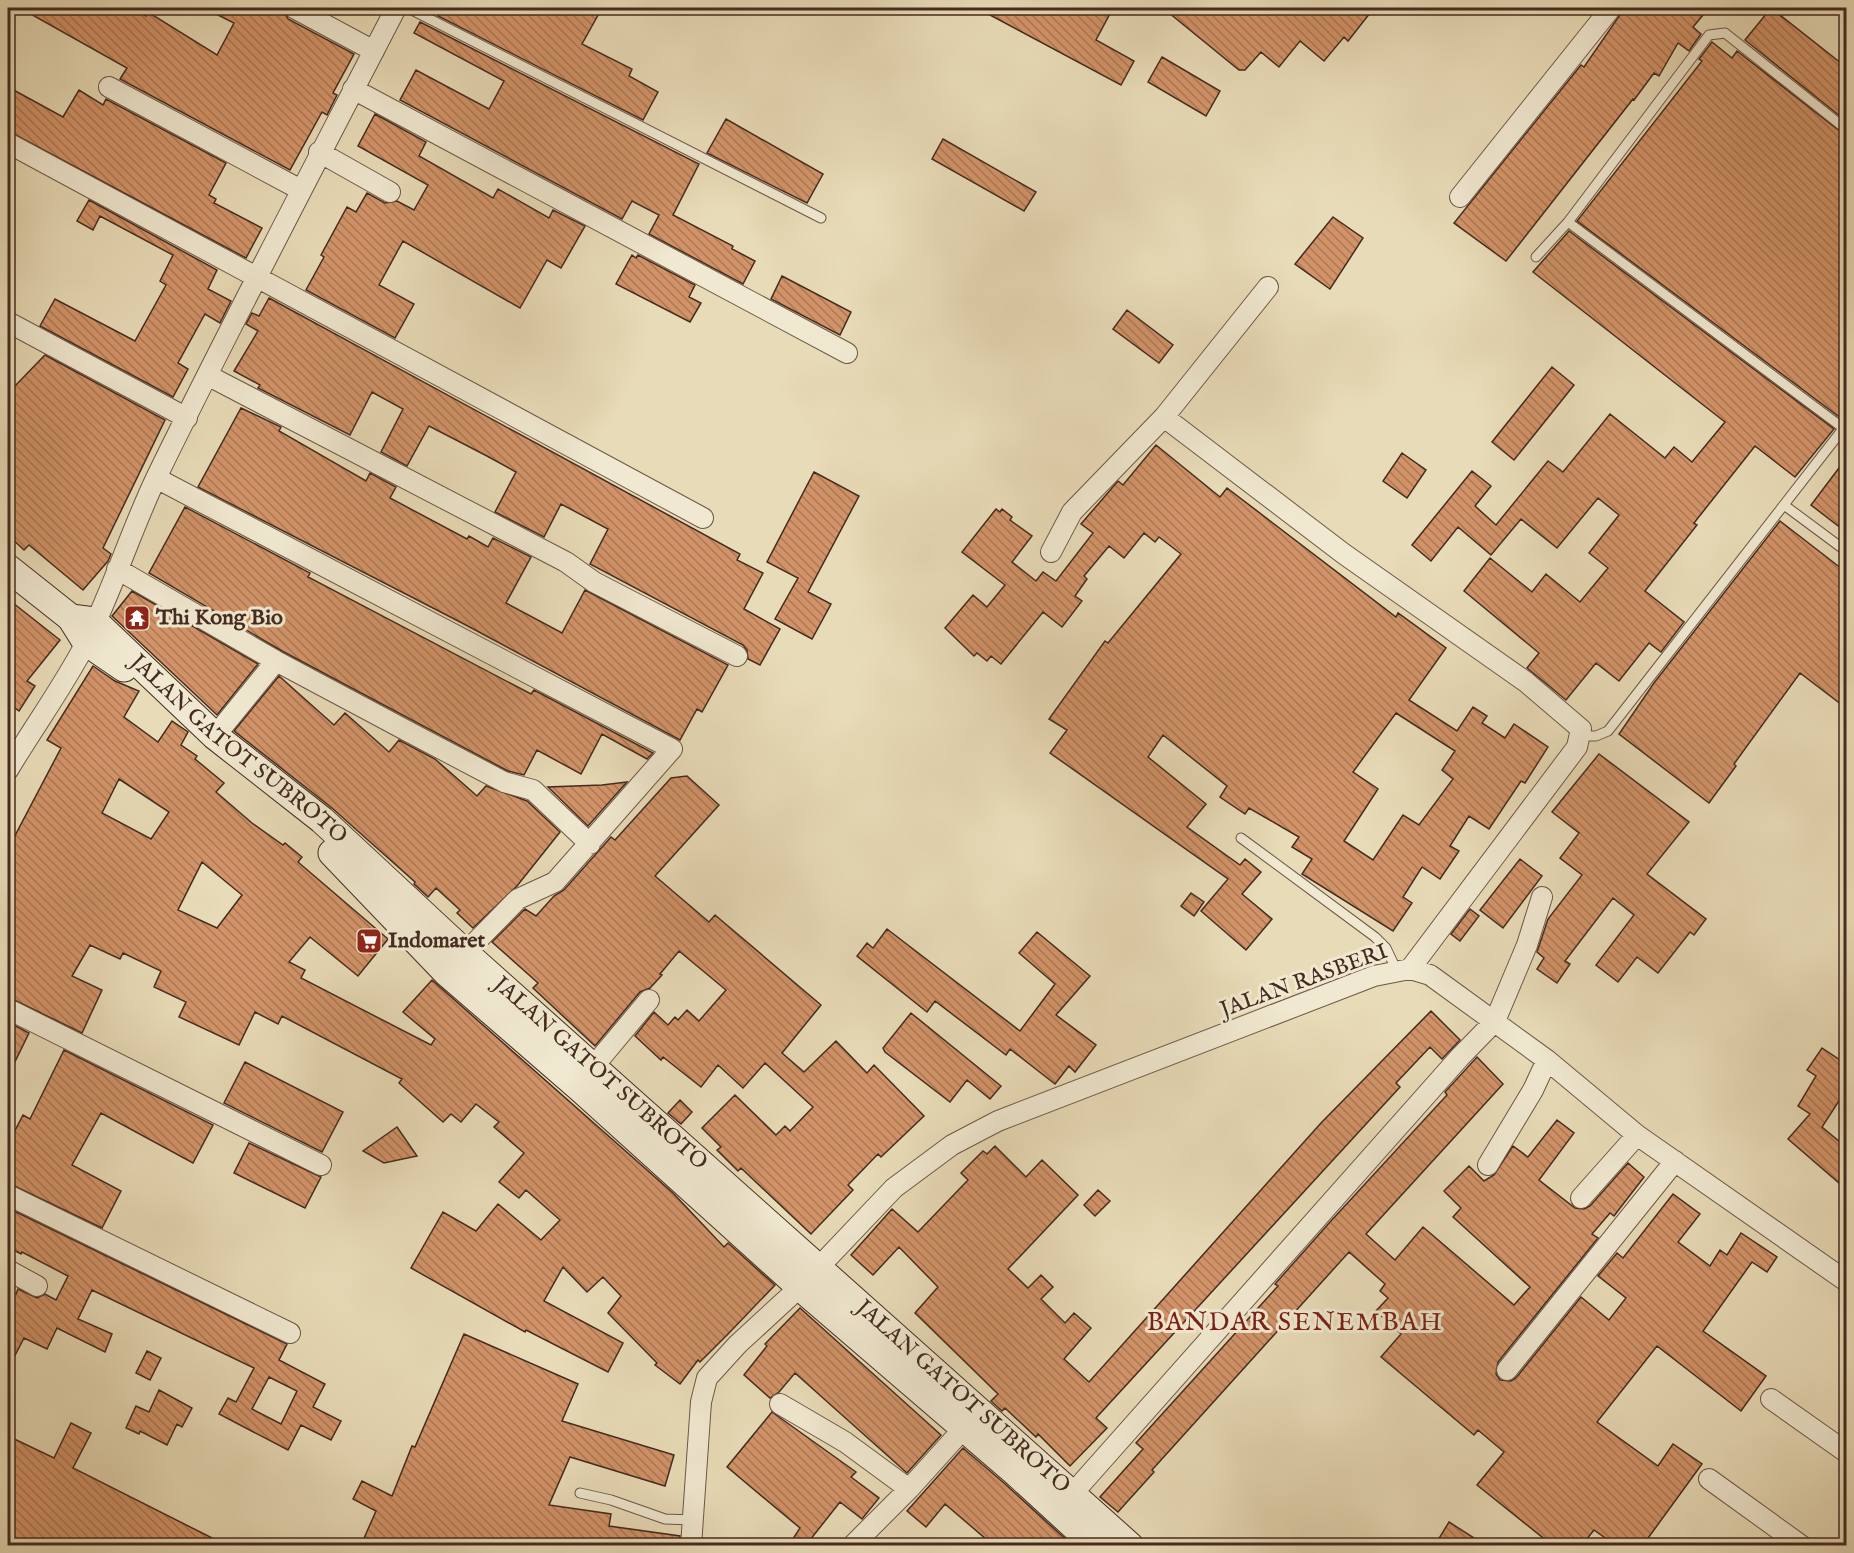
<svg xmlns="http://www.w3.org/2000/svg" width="1854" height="1553" font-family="'IM FELL English',serif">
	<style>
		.building { fill: url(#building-back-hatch); stroke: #442b20; stroke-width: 1.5; fill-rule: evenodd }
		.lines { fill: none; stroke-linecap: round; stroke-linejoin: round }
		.lane-casing { stroke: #6d5746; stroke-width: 11 }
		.street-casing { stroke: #6d5746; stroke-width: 22 }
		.secondary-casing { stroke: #442b20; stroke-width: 29 }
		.lane { stroke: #f0e8d0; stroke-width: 9 }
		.street { stroke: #f0e8d0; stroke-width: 20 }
		.secondary { stroke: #f0e8d0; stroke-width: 27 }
		.labels { text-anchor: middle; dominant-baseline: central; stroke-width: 6; stroke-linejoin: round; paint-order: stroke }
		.poi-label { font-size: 22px; font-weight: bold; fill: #442b20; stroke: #f0e8d0; text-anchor: start }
		.street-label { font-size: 22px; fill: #442b20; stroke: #f0e8d0 }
		.quarter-label { font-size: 26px; letter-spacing: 1.5px; fill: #7a1f14; stroke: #f0e8d0 }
	</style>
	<defs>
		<pattern id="building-back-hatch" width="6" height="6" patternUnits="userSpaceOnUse" patternTransform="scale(1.5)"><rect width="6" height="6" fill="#d29368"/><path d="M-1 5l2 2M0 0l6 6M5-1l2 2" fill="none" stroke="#ac7855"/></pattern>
	</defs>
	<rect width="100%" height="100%" fill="#e8dbb7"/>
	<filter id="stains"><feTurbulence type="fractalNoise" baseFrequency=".00333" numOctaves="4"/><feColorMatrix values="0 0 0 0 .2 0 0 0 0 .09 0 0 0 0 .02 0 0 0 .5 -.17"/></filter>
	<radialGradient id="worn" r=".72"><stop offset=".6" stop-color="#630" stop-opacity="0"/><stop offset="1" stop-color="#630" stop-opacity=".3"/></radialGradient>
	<path class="building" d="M20 8H132L146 16 148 12 217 55 234 23 204 8H282L288 19 354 54 333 93 337 95 327 115 322 112 290 170 120 79 127 68Z
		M443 8H602L582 44 632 69 629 76 658 92 643 120 438 16Z
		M977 8H1113L1096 40 1134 61 1121 85Z
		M1163 8H1374L1348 41 1344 37 1324 61 1300 41 1279 67 1261 52 1245 70H1239Z
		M1623 8H1709L1693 27 1701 34 1689 51 1678 43 1659 76 1654 73 1634 100 1633 99 1506 261 1454 223 1581 65 1584 67 1620 15Z
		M1771 8 1846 67V121L1745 40Z
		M420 22 699 164 673 215 733 246 732 249 755 261 743 284 649 234 659 215 632 201 622 219 400 100 416 70 489 109 504 81 414 33Z
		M1712 42 1732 58 1737 51 1846 136V413L1842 419 1577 221 1702 61 1699 59Z
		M1162 57 1220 91 1206 116 1148 82Z
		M8 87 63 117 79 90 103 105 106 99 226 163 209 195 216 199 214 203 262 228 246 258 8 131Z
		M375 114 426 142 419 156 493 198 498 189 549 218 553 210 585 226 561 268 547 260 520 308 403 241 379 285 414 304 395 338 306 290 324 257 321 255 347 207 356 212 367 193 385 203 397 201 414 210 428 185 358 146Z
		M726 119 823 174 807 203 707 153Z
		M943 139 1036 192 1024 211 932 159Z
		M89 200 217 270 208 289 231 301 220 323 205 314 178 363 188 369 173 397 40 326 55 299 135 341 166 285 160 281 173 255 100 216 93 230 77 221Z
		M1333 217 1363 238 1330 289 1295 264Z
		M1569 231 1834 429 1795 477 1755 446 1694 523 1697 525 1645 591 1684 622 1661 652 1649 643 1619 681 1596 663 1566 700 1527 668 1539 653 1464 591 1490 558 1532 592 1546 574 1580 602 1608 568 1589 553 1619 515 1598 498 1557 548 1521 519 1491 555 1458 527 1431 561 1412 545 1472 471 1491 486 1475 506 1496 525 1548 461 1563 472 1610 414 1665 458 1674 447 1692 462 1725 422 1533 272Z
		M632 255 636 258 638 255 695 285 689 297 701 303 690 322 616 284Z
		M782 276 851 312 840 335 771 299Z
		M269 298 740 554 737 560 763 573 744 609 780 629 760 665 748 659 747 650 743 645 590 564 608 529 561 504 544 537 495 512 516 472 487 456 429 426 407 466 381 452 403 409 372 392 350 435 258 388 260 385 234 371 258 331 246 324 252 313 259 316Z
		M1127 310 1173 345 1159 363 1113 329Z
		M45 355 165 420 103 548 111 554 108 561 83 590 29 545 24 550 8 535V381L14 387Z
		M1552 367 1574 385 1514 460 1492 442Z
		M241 408 281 427 279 431 366 481 370 473 396 487 390 498 467 539 469 536 488 547 493 538 531 557 506 603 562 633 585 590 728 665 702 712 697 709 680 740 464 624 198 487Z
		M1156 445 1220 497 1227 488 1396 617 1398 613 1446 648 1409 700 1457 731 1473 707 1487 716 1482 723 1505 738 1514 724 1548 747 1525 783 1521 781 1489 829 1469 816 1450 846 1459 851 1440 879 1422 867 1403 897 1412 903 1393 931 1302 874 1312 859 1292 847 1299 837 1249 808 1245 814 1220 797 1227 786 1163 735 1148 757 1206 804 1187 827 1240 865 1245 859 1261 872 1242 894 1272 919 1246 950 1201 911 1228 879 1050 753 1067 730 1049 719 1105 641 1108 643 1181 554 1159 537 1155 542 1144 533 1124 558 1109 546 1084 576 1087 579 1075 596 1082 601 1062 627 1043 612 1001 664 991 656 987 661 977 653 974 656 945 628 973 595 987 607 1005 585 962 552 996 509 1000 512 1002 509 1012 517 1010 520 1032 536 1012 562 1036 581 1043 572 1056 581 1093 533 1081 524 1118 481 1123 485ZM1396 713 1455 751 1442 770 1453 779 1419 825 1403 815 1373 860 1344 841 1378 789 1353 772Z
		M1402 453 1426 470 1407 498 1383 481Z
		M1839 468 1846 475V532L1811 505Z
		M814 472 859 496 808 592 831 604 812 639 775 619 798 578 767 562Z
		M185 507 310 573 308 577 531 694 534 690 653 753 647 759 602 734 581 774 537 750 524 775 508 771 282 651 149 573Z
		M1780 521 1846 572V708L1800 673 1734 764 1736 766 1709 803 1619 734 1654 683Z
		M132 591 258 664 217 715 112 616Z
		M8 599 60 640 27 681 35 686 19 711 8 703Z
		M93 666 115 681 139 691 124 717 158 742 172 721 188 732 181 745 197 756 195 759 224 783 216 792 252 823 283 845 285 843 302 857 298 862 388 939 358 976 310 937 289 962 305 970 301 978 431 1045 435 1039 403 1012 432 980 673 1193 724 1247 728 1243 775 1285 729 1333 700 1362 698 1360 680 1384 655 1365 657 1363 608 1313 621 1296 603 1277 587 1292 563 1267 544 1301 623 1343 608 1372 526 1330 525 1332 411 1268 443 1212 476 1231 498 1204 541 1240 560 1220 526 1190 519 1198 499 1182 524 1153 494 1127 499 1122 476 1104 461 1122 451 1114 443 1122 399 1083 402 1079 282 1016 278 1024 255 1012 239 1045 179 1017 186 1002 154 987 161 971 123 953 120 959 90 945 72 976 102 990 82 1033 8 997V849L61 748 47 740ZM119 779 169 812 151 839 102 813ZM202 862 242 895 217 928 178 910Z
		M279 676 334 725 345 713 389 752 399 740 435 759 477 796 486 786 527 801 560 832 517 886 473 928 457 913 460 910 436 888 428 897 414 884 415 882 332 808 234 731Z
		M1599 754 1689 822 1647 874 1706 919 1694 935 1690 932 1658 973 1637 957 1618 982 1596 965 1634 915 1613 898 1565 961 1570 964 1557 983 1537 969 1544 958 1537 952 1548 919 1582 875 1560 858 1579 833 1552 812Z
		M687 776 719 805 655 876 709 922 715 915 821 1005 782 1053 804 1072 836 1041 867 1073 874 1065 924 1116 881 1157 878 1154 848 1185 853 1190 811 1234 741 1168 738 1171 717 1150 721 1147 702 1128 735 1095 776 1135 785 1126 790 1131 813 1107 765 1063 743 1088 718 1065 701 1087 663 1057 661 1060 635 1036 654 1012 668 1025 675 1017 678 1020 687 1010 699 1021 726 990 679 951 660 974 662 975 650 988 640 992 595 1046 533 988 538 983 492 942 525 909 536 916 554 896 564 890 611 837 615 840 671 778Z
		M627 782 588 826 548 787 602 785Z
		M1520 859 1542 876 1503 928 1480 910Z
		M1191 893 1204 902 1194 916 1181 906Z
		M1470 909 1479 916 1460 941 1451 934Z
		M887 929 1020 1031 1055 984 1019 953 1037 932 1090 976 1056 1015 1096 1045 1075 1072 1069 1066 1055 1084 1010 1049 1006 1055 935 1001 927 1012 857 956 867 943 873 948Z
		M1431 1011 1460 1040 1442 1059 1430 1047 1396 1083 1400 1087 1096 1418 1107 1428 1070 1466 1038 1434 1036 1437 1005 1408 1002 1411 991 1401 998 1394 915 1313 938 1287 899 1247 873 1275 851 1255 892 1209 918 1232 968 1180 961 1173 983 1151 987 1154 995 1146 1026 1177 1042 1160 1078 1195 1008 1269 1028 1288 1041 1275 1053 1287 1041 1299 1065 1323 1074 1313 1091 1328 1064 1359 1089 1382 1321 1123Z
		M911 1013 1001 1086 990 1099 967 1080 950 1102 885 1052 883 1048Z
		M8 1022 29 1033 8 1076Z
		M1822 1048 1846 1064V1090L1822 1127 1846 1147V1189L1788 1139 1810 1114 1798 1106 1816 1076 1807 1070Z
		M64 1050 213 1125 193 1163 101 1113 72 1165 121 1191 102 1228 8 1183V1144L23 1115 30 1119Z
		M1477 1057 1503 1084 1366 1234 1395 1260 1423 1227 1514 1305 1530 1287 1453 1217 1461 1208 1444 1191 1469 1166 1484 1181 1494 1175 1513 1146 1528 1157 1557 1120 1574 1133 1539 1180 1575 1208 1584 1209 1590 1206 1628 1163 1644 1177 1614 1216 1610 1213 1592 1234 1598 1238 1498 1362 1496 1374 1500 1380 1511 1381 1516 1378 1581 1297 1609 1320 1626 1298 1598 1276 1617 1253 1623 1258 1673 1194 1700 1214 1678 1242 1710 1266 1720 1250 1727 1255 1741 1233 1777 1257 1767 1272 1752 1262 1703 1331 1766 1376 1741 1411 1657 1346 1597 1422 1658 1466 1673 1444 1702 1464 1643 1545H1615L1594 1530 1582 1545H1552L1477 1485 1504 1452 1478 1430 1474 1435 1381 1357 1401 1334 1376 1311 1388 1298 1380 1291 1385 1284 1349 1252 1152 1470 1154 1472 1118 1512 1100 1497 1143 1449 1136 1443 1278 1286 1275 1284 1330 1222 1447 1095 1445 1092Z
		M245 1062 343 1112 322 1152 224 1103Z
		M680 1100 692 1112 681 1124 668 1113Z
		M397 1127 417 1156 384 1163 363 1151Z
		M249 1143 321 1177 305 1208 234 1173Z
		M1098 1190 1110 1201 1095 1216 1084 1205Z
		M8 1208 287 1344 279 1360 325 1384 313 1407 341 1421 331 1440 301 1425 288 1450 219 1414 228 1398 236 1402 254 1368 92 1290 78 1319 112 1334 105 1352 57 1328 47 1349 24 1338 8 1369V1290L16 1294 18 1289 37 1298 45 1294 56 1300 68 1276 22 1252 21 1254 8 1247ZM269 1377 297 1391 281 1424 252 1409Z
		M800 1308 941 1435 907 1473 795 1373 779 1392 770 1398 744 1375 767 1346 765 1344Z
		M464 1334 578 1384 562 1421 674 1455 665 1486 570 1457 549 1505 611 1514 609 1526 680 1536 679 1545H361L376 1511 353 1499 362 1481 392 1496 412 1446 415 1447Z
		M147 1351 161 1358 150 1380 136 1373Z
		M159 1390 192 1408 182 1427 177 1424 167 1445 140 1431 139 1434 126 1428 136 1406 149 1412Z
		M772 1412 856 1472 851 1477 879 1498 862 1519 840 1502 806 1545H789L800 1528 727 1467Z
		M71 1423 91 1433 73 1468 226 1545H8V1436L54 1458Z
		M963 1448 1004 1483 1072 1545H993L945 1504 926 1527 907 1511Z
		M1449 1522 1485 1545H1435Z"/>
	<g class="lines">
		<g class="lane-casing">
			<path id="lane" d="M408 8 821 218
				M1568 222 1843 428
				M1536 257 1568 222 1709 35 1725 33 1846 129
				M1784 505 1846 551
				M1581 736H1596L1608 731 1846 425
				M1241 838 1375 937 1386 948 1397 971
				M580 1493 611 1500 665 1519 694 1520"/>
		</g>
		<g class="street-casing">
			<path id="street" d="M294 8 374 51
				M109 87 301 190
				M353 89 847 353
				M8 143 703 518
				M319 152 390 192
				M1460 197 1611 8
				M8 322 187 418
				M207 375 566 562 594 582 737 656
				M1164 417 1268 287
				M156 478 672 749 555 882 518 899 456 962
				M1051 552 1072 512 1164 417 1344 554 1526 682 1581 729 1577 747 1410 969
				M117 569 276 661 411 733 504 782 533 790 590 844
				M215 736 276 661
				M8 770C33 728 63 687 86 643 113 589 131 530 157 476 234 318 316 163 396 8
				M8 1009 321 1165
				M593 1067 649 1000
				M1488 1165 1533 1090 1547 1060
				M8 1195 290 1333
				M1581 1198 1637 1135
				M8 1270 37 1286
				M1507 1370 1675 1161
				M1771 1399 1846 1452
				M780 1404 845 1442 909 1489
				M1709 1479 1802 1546
				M1073 1493 1460 1057 1495 1021 1527 945 1542 897
				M691 1546 701 1402 707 1378 738 1344 800 1287 894 1188 952 1145 998 1121 1374 976 1410 969 1430 975 1547 1060 1637 1135 1846 1281
				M852 1546 909 1489 964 1428"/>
		</g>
		<g class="secondary-casing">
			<g id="secondary">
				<path id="s1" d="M8 568 71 618 94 621 215 736 322 820 465 953 1130 1546"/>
				<path d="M71 618 86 642 124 668"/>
				<path d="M332 853 446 972 581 1089 800 1287 1014 1471 1096 1546"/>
			</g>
		</g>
		<use href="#lane" class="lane"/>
		<use href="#street" class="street"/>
		<use href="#secondary" class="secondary"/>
	</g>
	<defs>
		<g id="temple-square" transform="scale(1.35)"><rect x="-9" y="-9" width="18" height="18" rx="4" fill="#8f2418" stroke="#f0e8d0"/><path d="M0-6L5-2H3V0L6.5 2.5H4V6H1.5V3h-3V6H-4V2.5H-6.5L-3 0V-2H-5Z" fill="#fff"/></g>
		<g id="supermarket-square" transform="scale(1.35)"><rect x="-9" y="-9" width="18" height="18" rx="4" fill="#8f2418" stroke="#f0e8d0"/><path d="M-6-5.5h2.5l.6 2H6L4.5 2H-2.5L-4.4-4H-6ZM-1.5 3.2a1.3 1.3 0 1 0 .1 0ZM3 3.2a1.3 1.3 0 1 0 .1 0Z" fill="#fff"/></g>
	</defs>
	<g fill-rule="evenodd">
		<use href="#temple-square" x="137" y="618"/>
		<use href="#supermarket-square" x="369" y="941"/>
	</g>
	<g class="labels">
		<g class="poi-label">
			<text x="156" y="618">Thi Kong Bio</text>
			<text x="388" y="941">Indomaret</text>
		</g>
		<g class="street-label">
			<text stroke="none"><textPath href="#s1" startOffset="297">JALAN GATOT SUBROTO</textPath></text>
			<text transform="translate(1304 981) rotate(-20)">JALAN RASBERI</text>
			<text stroke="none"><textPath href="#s1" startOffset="783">JALAN GATOT SUBROTO</textPath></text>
			<text stroke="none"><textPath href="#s1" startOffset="1269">JALAN GATOT SUBROTO</textPath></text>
		</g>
		<g class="quarter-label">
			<text x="1295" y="1322">BANDAR SENEMBAH</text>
		</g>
	</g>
	<rect width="1854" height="1553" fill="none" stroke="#e8dbb7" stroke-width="30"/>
	<rect x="9" y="9" width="1836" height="1535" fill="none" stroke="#442b20" stroke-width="3"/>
	<rect x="15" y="15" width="1824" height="1523" fill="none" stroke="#442b20" stroke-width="1.5"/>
	<rect width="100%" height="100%" filter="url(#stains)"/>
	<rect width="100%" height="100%" fill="url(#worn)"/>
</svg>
